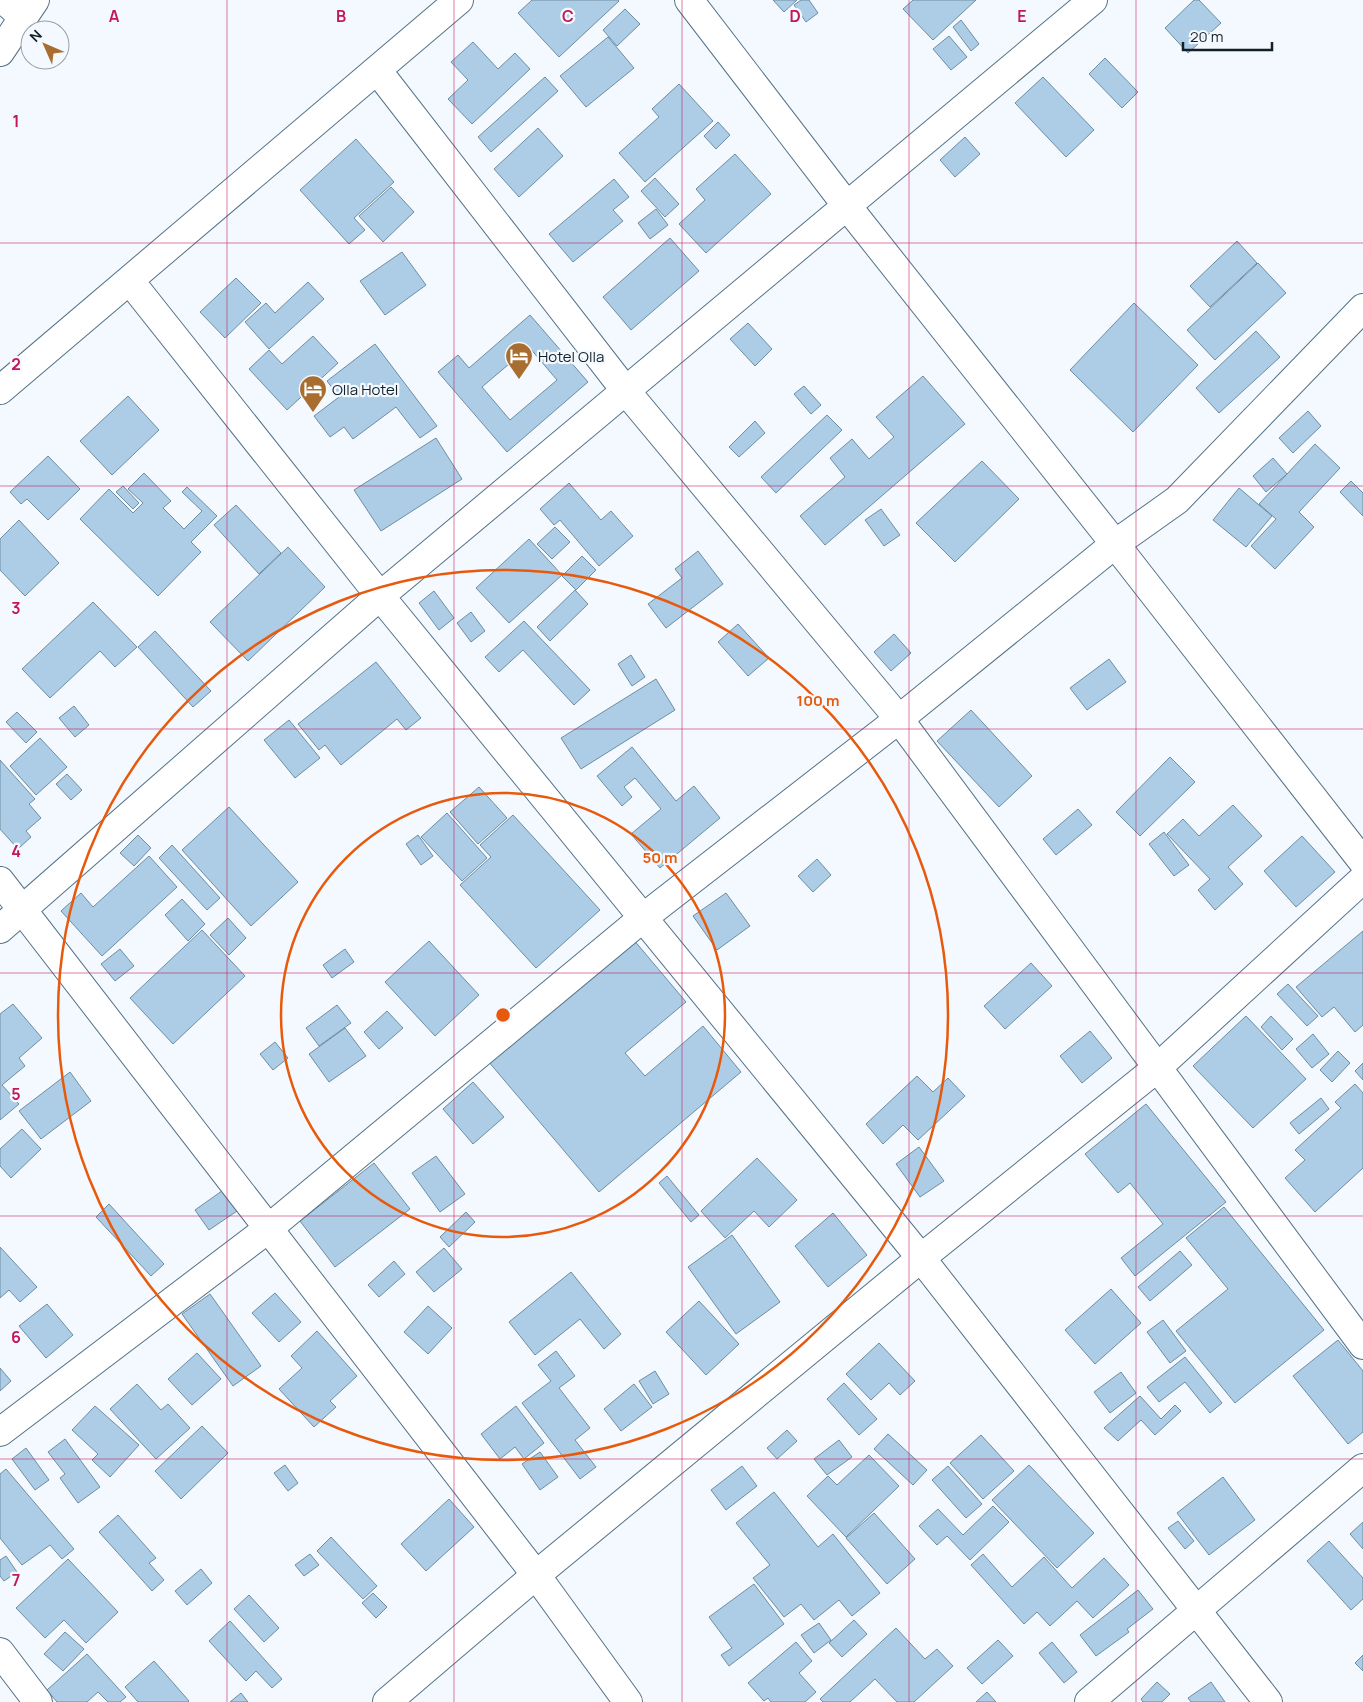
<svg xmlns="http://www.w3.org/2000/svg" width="1363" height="1702" font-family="Manrope,sans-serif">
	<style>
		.building { fill: #accde5; stroke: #6e8da3; fill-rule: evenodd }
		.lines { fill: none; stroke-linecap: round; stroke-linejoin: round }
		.minor-casing { stroke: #547288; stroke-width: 30 }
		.tertiary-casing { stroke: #547288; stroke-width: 30 }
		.secondary-casing { stroke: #547288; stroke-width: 30 }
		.minor { stroke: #fff; stroke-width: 28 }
		.tertiary { stroke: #fff; stroke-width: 28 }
		.secondary { stroke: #fff; stroke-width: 28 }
		.grid { fill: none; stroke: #c2185b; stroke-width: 1; stroke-opacity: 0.55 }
		.ring { fill: none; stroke: #e8590c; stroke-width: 2.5 }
		.labels { text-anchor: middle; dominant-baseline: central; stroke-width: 4.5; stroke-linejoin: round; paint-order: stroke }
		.poi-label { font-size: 15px; fill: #132028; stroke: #f3f9fe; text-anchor: start }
		.grid-label { font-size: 16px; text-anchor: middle; font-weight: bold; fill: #c2185b; stroke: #f3f9fe; stroke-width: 4.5; stroke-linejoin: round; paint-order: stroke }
		.centre { fill: #e8590c; stroke: #f3f9fe; stroke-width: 2.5 }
		.ring-label { font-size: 15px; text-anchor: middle; font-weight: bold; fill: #e8590c; stroke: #f3f9fe; stroke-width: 4.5; stroke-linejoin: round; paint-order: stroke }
	</style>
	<rect width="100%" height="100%" fill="#f3f9fe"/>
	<path class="building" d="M532 0H618L619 1 559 57 518 13Z
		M773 0H797L784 12Z
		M801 0H809L818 13 806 22 794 5Z
		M913 0H976L933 40 903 9Z
		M1194 0H1199L1221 23 1188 53 1165 28Z
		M625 9 640 24 617 46 603 30Z
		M961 20 979 44 971 51 953 27Z
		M949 36 967 57 951 70 933 49Z
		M608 37 634 68 586 107 560 76Z
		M473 42 498 69 515 53 530 69 472 124 448 99 468 80 451 62Z
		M1105 58 1138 92 1122 108 1089 74Z
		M545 77 558 91 491 152 478 137Z
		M1043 77 1094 130 1066 157 1015 103Z
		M679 84 713 121 645 182 619 153 659 117 652 109Z
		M718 122 730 135 716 149 704 136Z
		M538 128 563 156 519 197 494 169Z
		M965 137 980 154 955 177 940 160Z
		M356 139 394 182 354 218 365 230 349 244 300 190Z
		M735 154 771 194 706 253 679 224 705 200 696 189Z
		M655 178 679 204 665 217 641 191Z
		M614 179 629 197 613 210 623 221 573 262 549 234Z
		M391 187 414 212 383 242 359 216Z
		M656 209 668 225 650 239 638 223Z
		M670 238 699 271 631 330 603 297Z
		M1237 241 1257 263 1210 307 1190 286Z
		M402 252 426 285 385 315 360 281Z
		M1258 263 1286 293 1215 360 1187 330Z
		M236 278 261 303 225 338 200 312Z
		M308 282 324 299 269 349 245 322 266 303 275 313Z
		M1134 303 1198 365 1133 432 1070 370Z
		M530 315 588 382 507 452 438 372 458 355 469 368ZM529 347 557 380 510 420 482 387Z
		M748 323 772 349 755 366 730 339Z
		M1256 331 1280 357 1219 413 1196 388Z
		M313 336 338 363 287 410 249 369 269 350 282 364Z
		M375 344 437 426 420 438 396 407 353 439 344 427 330 437 314 416 339 397 327 381Z
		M923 376 965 424 825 545 800 516 845 477 830 458 852 439 869 459 894 437 876 417Z
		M804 386 821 405 811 414 794 394Z
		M128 396 159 430 112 475 80 441Z
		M1308 411 1321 426 1293 453 1279 438Z
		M827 415 842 430 776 493 761 477Z
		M755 421 765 433 739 457 729 447Z
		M436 438 462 479 381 531 354 490Z
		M1315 444 1340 468 1299 512 1314 527 1275 569 1251 546 1276 519 1259 504Z
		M48 456 80 489 48 520 27 499 21 504 10 492Z
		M1273 458 1287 474 1266 492 1253 476Z
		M982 461 1019 499 955 562 916 523Z
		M144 473 171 501 163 508 184 529 202 511 182 492 187 487 217 516 191 542 201 552 158 596 80 519 109 489 133 513 143 503 128 489Z
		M1351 481 1363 493V516L1340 492Z
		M569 483 601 520 611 511 633 536 599 566 560 520 554 525 540 509Z
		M123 486 139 503 133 509 116 492Z
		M1239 488 1272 516 1246 547 1213 520Z
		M236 505 281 553 259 574 214 525Z
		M881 509 900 535 884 546 865 520Z
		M19 520 59 563 25 596 0 570V539Z
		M555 527 570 542 552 559 537 544Z
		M529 539 562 575 509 623 476 588Z
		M288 547 325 587 248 661 210 622Z
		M698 551 723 584 666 628 648 604 682 578 675 569Z
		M582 556 596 570 576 590 562 576Z
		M575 590 588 604 550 641 537 627Z
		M434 591 454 618 439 630 419 603Z
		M93 602 137 647 115 667 100 651 50 698 22 669Z
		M471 612 485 631 471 642 457 623Z
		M524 621 590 690 574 705 523 650 499 672 485 657Z
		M738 624 769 658 748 676 718 642Z
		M155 631 211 691 193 707 138 647Z
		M894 634 911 653 891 671 874 652Z
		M631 655 645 677 632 686 618 664Z
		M1109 659 1126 682 1087 710 1070 688Z
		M376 662 421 718 406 730 397 719 341 765 325 745 319 750 298 724Z
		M656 679 675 710 581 769 561 738Z
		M74 706 89 725 75 737 59 718Z
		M971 710 1032 776 999 807 937 741Z
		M17 712 37 732 26 743 6 722Z
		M289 720 320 758 295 778 264 740Z
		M40 738 67 767 36 795 10 766Z
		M632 747 676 801 694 786 720 818 660 868 631 834 661 809 635 778 624 787 632 797 622 806 597 776Z
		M1170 757 1195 782 1140 836 1116 812Z
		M0 760 35 799 29 804 41 818 26 831 31 837 18 849 0 829Z
		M67 774 82 790 71 800 56 784Z
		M479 787 507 818 478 844 450 812Z
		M1233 805 1262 836 1228 867 1243 884 1215 910 1198 890 1210 879 1167 834 1183 819 1199 836Z
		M229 807 298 882 251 926 182 850Z
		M1078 809 1092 825 1056 855 1043 839Z
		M447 813 487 858 462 881 421 837Z
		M513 815 600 910 536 968 460 885 491 857 480 845Z
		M1164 832 1189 865 1174 876 1149 844Z
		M138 835 151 848 134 866 120 853Z
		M418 835 433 856 421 865 406 844Z
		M1302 836 1335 872 1296 907 1264 871Z
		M172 845 220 898 207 910 159 858Z
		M149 856 177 887 102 956 61 911 81 893 93 907Z
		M817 859 831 875 813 892 798 876Z
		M726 893 750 926 717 950 693 916Z
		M182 899 205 924 188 941 165 915Z
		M228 918 246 938 229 955 210 935Z
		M202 930 245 976 173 1044 130 998Z
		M1363 931V1025L1355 1032 1334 1007 1322 1017 1296 987Z
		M633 939 686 1002 625 1053 645 1076 703 1026 741 1072 599 1192 488 1061Z
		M429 941 479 995 435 1036 385 982Z
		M120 949 134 966 115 981 101 964Z
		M345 949 354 962 332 978 323 965Z
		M1031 963 1052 986 1005 1029 984 1006Z
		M1288 984 1318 1016 1307 1026 1277 994Z
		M13 1004 42 1038 19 1058 25 1066 2 1085 19 1104 0 1120V1014Z
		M337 1005 351 1023 319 1046 306 1028Z
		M387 1011 403 1028 379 1049 364 1032Z
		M1246 1016 1306 1079 1253 1128 1193 1066Z
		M1271 1016 1293 1039 1282 1050 1261 1027Z
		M345 1028 366 1056 329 1082 309 1054Z
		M1090 1031 1112 1058 1082 1083 1060 1056Z
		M1313 1034 1329 1054 1312 1068 1296 1049Z
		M275 1042 288 1058 273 1070 260 1054Z
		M1338 1051 1350 1063 1332 1082 1320 1070Z
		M1363 1063V1080L1355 1071Z
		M70 1072 91 1101 41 1139 19 1111Z
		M917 1076 933 1092 948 1078 965 1096 918 1140 903 1125 883 1144 866 1124Z
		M473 1082 504 1117 473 1144 443 1109Z
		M1355 1084 1363 1093V1168L1315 1212 1285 1178 1305 1160 1295 1150 1341 1108 1335 1102Z
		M1321 1098 1329 1109 1299 1134 1290 1123Z
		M1146 1104 1226 1202 1135 1276 1121 1258 1163 1224 1130 1183 1118 1193 1085 1154Z
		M22 1129 41 1149 11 1178 0 1166V1149Z
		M919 1147 944 1181 920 1197 896 1164Z
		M436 1156 465 1194 440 1212 412 1173Z
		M757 1158 797 1200 769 1227 754 1211 725 1238 701 1211Z
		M374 1163 410 1209 335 1267 300 1221Z
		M667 1176 699 1215 691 1222 659 1183Z
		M226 1188 240 1209 209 1230 195 1210Z
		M109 1204 164 1264 151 1276 96 1217Z
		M1224 1207 1324 1330 1235 1403 1176 1331 1228 1289 1186 1238Z
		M466 1212 475 1222 449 1247 440 1237Z
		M833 1213 867 1255 828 1287 795 1246Z
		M732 1235 780 1302 736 1334 688 1267Z
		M0 1247 37 1287 20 1302 9 1290 0 1298Z
		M444 1248 462 1269 434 1292 416 1272Z
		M1180 1251 1192 1265 1150 1301 1138 1287Z
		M394 1261 405 1274 379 1297 368 1285Z
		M571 1272 621 1334 604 1349 580 1319 535 1355 509 1322Z
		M1111 1289 1141 1323 1095 1364 1065 1330Z
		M275 1293 301 1322 279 1342 252 1313Z
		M210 1294 261 1366 233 1386 182 1314Z
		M699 1301 739 1344 706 1375 666 1332Z
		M47 1304 73 1335 46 1358 19 1326Z
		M428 1306 452 1328 428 1354 404 1332Z
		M1163 1320 1186 1351 1170 1363 1147 1332Z
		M317 1331 357 1376 330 1401 336 1407 314 1427 279 1389 302 1368 291 1356Z
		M1338 1340 1363 1371V1432L1348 1444 1293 1376Z
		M879 1343 915 1381 900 1395 889 1383 871 1400 846 1374Z
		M556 1351 575 1376 559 1388 590 1428 575 1440 596 1467 580 1479 522 1403 551 1381 538 1365Z
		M197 1353 221 1379 192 1405 168 1379Z
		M1185 1357 1222 1403 1210 1413 1185 1382 1159 1402 1147 1387Z
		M0 1368 11 1381 0 1391Z
		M655 1371 669 1394 653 1404 639 1381Z
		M1121 1372 1136 1393 1110 1413 1094 1392Z
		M844 1383 877 1419 859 1435 827 1399Z
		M137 1384 161 1410 168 1404 190 1428 156 1459 110 1409Z
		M634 1384 652 1407 621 1431 604 1409Z
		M1140 1396 1161 1419 1175 1405 1181 1411 1155 1435 1141 1420 1118 1441 1104 1428Z
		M95 1406 139 1445 110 1477 92 1460 98 1454 72 1430Z
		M516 1406 544 1443 524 1459 515 1447 500 1459 481 1434Z
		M202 1426 228 1453 181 1499 155 1471Z
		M787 1430 797 1441 777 1459 767 1448Z
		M888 1434 927 1470 913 1485 874 1449Z
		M981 1435 1014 1471 983 1499 950 1463Z
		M65 1439 100 1487 78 1503 60 1478 65 1474 48 1452Z
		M839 1440 852 1457 827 1475 814 1459Z
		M26 1448 49 1480 35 1490 12 1459Z
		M540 1452 558 1477 540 1490 522 1464Z
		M869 1455 899 1486 846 1537 807 1496 828 1476 837 1485Z
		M285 1465 298 1483 288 1491 274 1473Z
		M1029 1465 1094 1533 1057 1568 992 1500Z
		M742 1466 757 1486 726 1510 711 1490Z
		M948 1466 982 1504 966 1518 932 1480Z
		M6 1469 74 1549 62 1559 50 1545 22 1565 0 1538V1474Z
		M1223 1477 1255 1520 1209 1555 1177 1513Z
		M774 1492 818 1547 833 1534 880 1593 852 1616 839 1600 814 1620 801 1604 784 1617 753 1578 770 1565 736 1523Z
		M449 1499 474 1527 426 1571 401 1544Z
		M993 1506 1009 1522 970 1560 947 1536 937 1545 919 1526 938 1509 963 1535Z
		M874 1513 915 1559 887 1584 846 1538Z
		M118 1515 156 1558 149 1563 164 1580 152 1591 99 1532Z
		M1178 1521 1194 1541 1185 1549 1168 1528Z
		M1363 1522V1549L1350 1534Z
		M331 1537 377 1586 363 1599 317 1551Z
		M1329 1541 1363 1578V1599L1351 1610 1307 1561Z
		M310 1554 319 1565 304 1576 295 1565Z
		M983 1554 1012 1587 1044 1557 1072 1588 1104 1558 1129 1585 1093 1618 1077 1601 1050 1626 1037 1612 1024 1624 971 1565Z
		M6 1556 17 1572 4 1581 0 1576V1560Z
		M68 1559 118 1612 86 1643 64 1620 45 1638 16 1608Z
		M201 1569 212 1583 187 1605 175 1591Z
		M754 1584 784 1624 729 1666 721 1655 732 1648 709 1617Z
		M1138 1590 1153 1609 1127 1629 1129 1632 1096 1656 1080 1635Z
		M373 1593 387 1607 376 1618 362 1603Z
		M249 1595 279 1628 264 1642 234 1609Z
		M854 1620 867 1634 842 1657 829 1643Z
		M230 1621 282 1679 272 1688 256 1671 246 1681 209 1641Z
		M819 1623 831 1640 814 1653 801 1635Z
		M896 1628 925 1659 937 1649 953 1666 914 1702H897L875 1679 850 1702H823L820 1699Z
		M65 1632 84 1649 63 1671 44 1654Z
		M998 1640 1013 1656 982 1684 967 1668Z
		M796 1642 812 1661 799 1673 816 1692 805 1702H771L768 1698 764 1701 748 1683Z
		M1052 1642 1077 1672 1064 1683 1039 1653Z
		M87 1654 126 1697 120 1702H108L98 1692 87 1702H57L47 1690Z
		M1363 1655V1671L1355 1663Z
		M154 1661 189 1701 188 1702H138L125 1687Z
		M1157 1682 1170 1694 1162 1702H1143L1141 1699Z
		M1211 1682 1225 1702H1191L1188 1698Z
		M987 1692 996 1702H976Z
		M241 1693 248 1702H230Z"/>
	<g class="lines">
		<g class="minor-casing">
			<path id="minor" d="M4 0 23 17
				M0 52 35 0
				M377 70 625 390 899 719 1363 1345
				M130 281 380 596 921 1258 1268 1702
				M0 390 459 0
				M0 881 536 1575 628 1702
				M0 929 380 596 1093 0
				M0 1432 269 1228 644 917 899 719 1115 544 1177 500 1363 308
				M0 1652 38 1702
				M1089 1702 1363 1468"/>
		</g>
		<g class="tertiary-casing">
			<path id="tertiary" d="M689 0 847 206 1115 544 1363 862"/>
		</g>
		<g class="secondary-casing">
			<path id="secondary" d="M387 1702 536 1575 921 1258 1157 1068 1363 879"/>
		</g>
		<use href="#minor" class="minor"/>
		<use href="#tertiary" class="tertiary"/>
		<use href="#secondary" class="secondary"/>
	</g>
	<path class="grid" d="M227 0V1702M454 0V1702M682 0V1702M909 0V1702M1136 0V1702M0 243H1363M0 486H1363M0 729H1363M0 973H1363M0 1216H1363M0 1459H1363"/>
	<g class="ring">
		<circle cx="503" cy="1015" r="222"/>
		<circle cx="503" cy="1015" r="445"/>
	</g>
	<defs>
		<g id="hotel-pin" transform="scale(1.4375)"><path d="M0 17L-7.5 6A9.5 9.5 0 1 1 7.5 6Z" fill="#a96e2f" stroke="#f3f9fe"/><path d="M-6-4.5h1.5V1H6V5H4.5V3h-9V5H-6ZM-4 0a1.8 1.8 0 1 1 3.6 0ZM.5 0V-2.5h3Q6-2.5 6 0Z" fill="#fff"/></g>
	</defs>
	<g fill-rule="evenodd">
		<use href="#hotel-pin" x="519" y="356"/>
		<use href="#hotel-pin" x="313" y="389"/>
	</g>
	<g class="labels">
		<g class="poi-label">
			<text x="538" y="356">Hotel Olla</text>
			<text x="332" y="389">Olla Hotel</text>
		</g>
	</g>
	<g class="grid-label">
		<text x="114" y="22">A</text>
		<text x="341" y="22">B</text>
		<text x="568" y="22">C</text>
		<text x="795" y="22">D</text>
		<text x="1022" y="22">E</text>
		<text x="16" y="127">1</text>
		<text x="16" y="370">2</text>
		<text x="16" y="614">3</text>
		<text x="16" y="857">4</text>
		<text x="16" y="1100">5</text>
		<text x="16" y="1343">6</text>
		<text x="16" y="1586">7</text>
	</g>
	<circle cx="503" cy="1015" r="8" class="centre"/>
	<g class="ring-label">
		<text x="818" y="706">100 m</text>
		<text x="660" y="863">50 m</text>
	</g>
	<g transform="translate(45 45) rotate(315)"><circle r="24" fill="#f3f9fe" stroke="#99a2a8"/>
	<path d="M0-4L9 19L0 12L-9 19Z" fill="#a96e2f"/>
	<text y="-8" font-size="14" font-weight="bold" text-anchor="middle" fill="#132028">N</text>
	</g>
	<path d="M1183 42v8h89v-8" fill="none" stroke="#132028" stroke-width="2.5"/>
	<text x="1190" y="42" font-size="15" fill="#132028" stroke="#f3f9fe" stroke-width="4" paint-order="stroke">20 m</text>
</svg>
